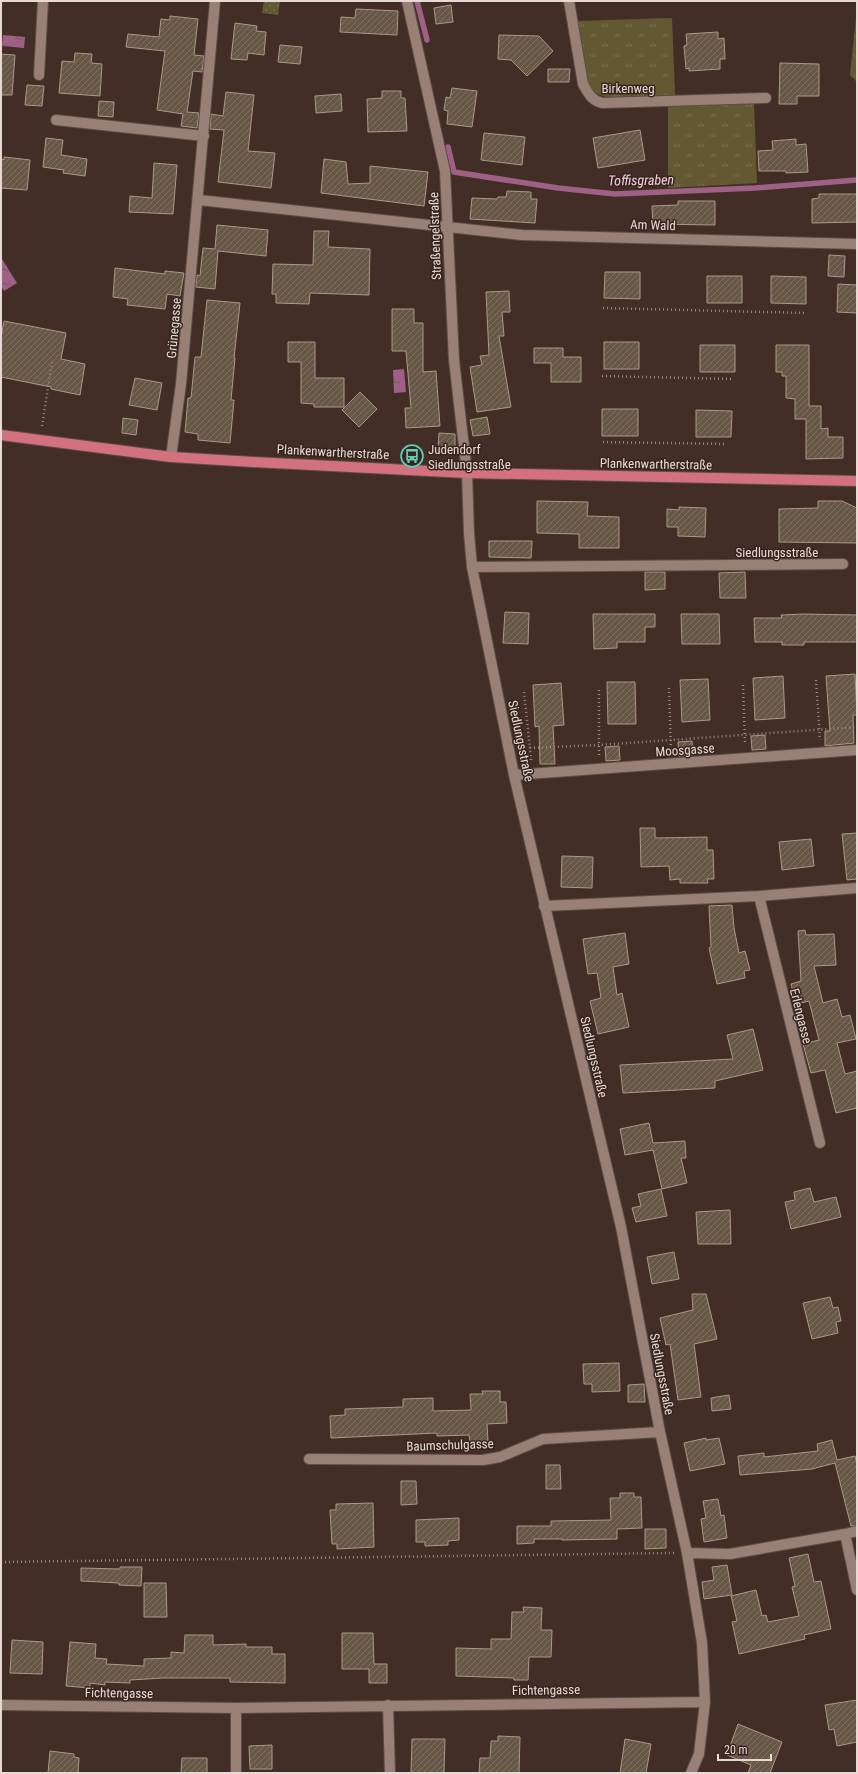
<svg xmlns="http://www.w3.org/2000/svg" width="858" height="1774" font-family="'Roboto Condensed',sans-serif">
	<style>
		.grass { fill: url(#grass-tufts) }
		.garden { fill: url(#garden-dots) }
		.water { fill: url(#water-ripples) }
		.lines { fill: none; stroke-linecap: round; stroke-linejoin: round }
		.stream { stroke: #9f6085; stroke-width: 5.5 }
		.building { fill: url(#building-hatch); stroke: #aa9987 }
		.minor-casing { stroke: #5e4d47; stroke-width: 12 }
		.major-casing { stroke: #5e4d47; stroke-width: 12 }
		.path { stroke: #998882; stroke-width: 2.5; stroke-dasharray: 1 3; stroke-linecap: butt }
		.minor { stroke: #988077; stroke-width: 10 }
		.major { stroke: #d3727e; stroke-width: 10 }
		.labels { text-anchor: middle; dominant-baseline: central; stroke-width: 3; stroke-linejoin: round; paint-order: stroke }
		.street-label { font-size: 13px; fill: #e7dad5; stroke: #38241e }
		.poi-label { font-size: 13px; fill: #e7dad5; stroke: #38241e; text-anchor: start }
		.water-label { font-size: 14px; font-style: italic; fill: #f5cfe4; stroke: #38241e }
	</style>
	<defs>
		<pattern id="grass-tufts" width="24" height="20" patternUnits="userSpaceOnUse"><rect width="24" height="20" fill="#625831"/><path d="M3 7l-1-3M5 7V3M7 7l1-3M15 17l-1-3M17 17v-4M19 17l1-3" fill="none" stroke="#786f4e"/></pattern>
		<pattern id="garden-dots" width="8" height="8" patternUnits="userSpaceOnUse"><rect width="8" height="8" fill="#625831"/><path d="M2 2h.1M6 6h.1" fill="none" stroke="#786f4e" stroke-width="1.8" stroke-linecap="round"/></pattern>
		<pattern id="water-ripples" width="26" height="14" patternUnits="userSpaceOnUse"><rect width="26" height="14" fill="#9f6085"/><path d="M2 4q2-2 4 0t4 0M15 11q2-2 4 0t4 0" fill="none" stroke="#7b5469"/></pattern>
		<pattern id="building-hatch" width="6" height="6" patternUnits="userSpaceOnUse"><rect width="6" height="6" fill="#675747"/><path d="M-1 1l2-2M0 6l6-6M5 7l2-2" fill="none" stroke="#7d6f61"/></pattern>
	</defs>
	<rect width="100%" height="100%" fill="#432e27"/>
	<path class="grass" d="M857 8V82L850 75Z
		M672 18 675 95 611 99 595 93 588 83 577 21Z
		M754 103 757 183 668 188V106Z"/>
	<path class="garden" d="M264 1H280L278 15 262 13Z"/>
	<path class="water" d="M3 35 25 37 24 48 2 46Z
		M2 259 17 283 4 291 1 286Z
		M404 369 406 392 394 393 393 370Z"/>
	<g class="lines">
		<path class="stream" d="M417 1 427 40
			M448 147 454 172 558 188 615 194 755 188 857 180"/>
	</g>
	<path class="building" d="M451 5 453 22 436 24 434 8Z
		M356 9 398 11 397 35 340 32 341 17 355 18Z
		M170 16 198 19 194 55 204 56 202 72 193 71 187 112 199 113 197 128 181 126 183 114 157 110 165 51 126 47 128 34 159 37 161 19 170 20Z
		M235 23 257 26 256 31 266 32 264 55 248 53 247 60 231 59Z
		M718 32V39L724 38 725 59H720V69L689 71V68L686 69 684 46 687 45 686 34Z
		M499 35 539 36 553 51 527 76 511 60 498 59Z
		M280 45 302 47 300 64 278 62Z
		M75 53 92 54 91 63 102 64 100 96 59 93 62 61 74 62Z
		M1 54 15 55 12 95H1Z
		M780 63 819 64V96H797V104H779Z
		M548 69H570L569 82H548Z
		M27 85 44 86 42 106 25 105Z
		M452 88 477 91 472 127 447 124 448 111 444 110 446 97 450 98Z
		M382 91H401V98H405L407 131 368 132 367 99 382 98Z
		M226 92 254 95 248 151 275 153 271 188 218 182 224 130 210 129 211 114 223 116Z
		M341 94 342 111 316 113 315 96Z
		M99 101 114 102 113 117 98 116Z
		M640 130 645 160 598 168 593 138Z
		M484 133 525 137 522 165 481 160Z
		M46 138 63 140 61 155 87 159 85 176 63 173 64 170 43 167Z
		M796 139V145L806 144 808 172 786 173V171H759L758 151 773 150 772 141Z
		M4 157 30 160 27 190 1 188V159L4 160Z
		M324 159 346 162 348 184 370 183V166L428 172 424 206 321 193Z
		M154 163 177 165 173 214 129 212 130 196 152 198Z
		M507 191 531 192V199H537L535 223 470 219 472 198 497 199 498 197H506Z
		M819 194H857V222L812 223V199L819 198Z
		M678 201H715V225L653 224 652 206 678 205Z
		M217 225 268 230 266 256 218 251 215 289 196 287 197 275 200 276 203 248 215 249Z
		M314 231H329L328 247 370 249 369 295 310 293 309 304 276 303V294H272L273 264 313 265Z
		M829 255 845 256 844 277 828 276Z
		M115 268 165 274V271L184 273 180 296 167 294 165 309 127 305 128 299 113 297Z
		M605 272H640V299L604 298Z
		M707 276H742V303H707Z
		M771 276 806 277V304L771 303Z
		M838 284 857 285V313L837 312Z
		M509 291 510 312H502L504 336H499L511 407 477 412 470 367 482 365 480 356 489 355 486 292Z
		M207 300 240 303 234 358H235L231 400H234L230 443 198 440V434L185 432 188 398H191L195 357H201Z
		M392 309H414V323H423V372L436 371 440 426 406 428 405 408H411L406 351H392Z
		M4 321 66 333 61 359 85 364 80 395 51 389V387L1 377V337Z
		M288 342H315V378H344V407H314V404L301 403V362H288Z
		M604 342H639V369H604Z
		M700 345H735V372H700Z
		M776 345H809V406H821V429L828 428V437H843V458L806 459V419H795V399L786 398V376H782V372H776Z
		M534 348H563V357H581V382H551V363H534Z
		M135 378 162 383 157 410 129 405Z
		M360 392 377 409 359 427 342 410Z
		M602 409H638V436H602Z
		M696 410 732 411 731 437H696Z
		M487 417 490 434 473 436 470 420Z
		M123 418 138 420 136 435 122 433Z
		M439 433 455 434V451L438 450Z
		M537 501 588 502 587 516 619 517V548H579V534L537 533Z
		M818 501H842L857 508V543L779 542V509L818 508Z
		M679 507 706 508 705 537 678 536V527H667V509L679 510Z
		M489 541H532L531 558 489 557Z
		M645 572H665V589L645 590Z
		M745 572 746 598H720L719 573Z
		M505 612 529 613 528 644 503 643Z
		M593 614H655V627H645V642H617V648L594 649Z
		M681 614H719L720 644H682Z
		M804 614 857 615V642H804V645H782V642H755L754 618H782L781 615Z
		M855 674 857 715H853L854 743 825 746V731H830L826 676Z
		M783 676 785 718 755 720 753 678Z
		M708 679 710 720 682 722 680 680Z
		M607 682H635L636 724H608Z
		M561 683 564 725 553 726 555 764H540L539 726 535 727 533 685Z
		M765 735 766 749 752 750 751 736Z
		M692 741 693 755 679 756 678 742Z
		M619 746 620 760 606 761 605 747Z
		M640 828H655V837L657 838 707 837V850H713L714 879H707L708 883H680V879L670 880 669 866 641 867Z
		M857 833V879L847 880 842 834Z
		M811 839 814 866 782 870 779 842Z
		M562 856 593 857 592 888 561 887Z
		M732 905 734 928 739 953 745 951 750 970 744 971 745 978 717 984 709 948 711 947 709 906Z
		M805 930 806 935 834 934 836 965 814 966 823 1003 837 999 842 1017 850 1015 856 1039 837 1043 845 1074 857 1071V1108L836 1113 825 1070 811 1073 803 1044 819 1040 809 1001 796 1004 791 984 801 981 798 931Z
		M625 933 629 964 613 967 617 995 622 993 629 1027 598 1034 590 1001 601 998 597 973 588 974 583 939Z
		M753 1029 763 1070 715 1081V1088L623 1093 620 1065 733 1059 727 1035Z
		M649 1123 653 1143 685 1141 686 1158H681L687 1183 662 1189 653 1150 625 1155 620 1129Z
		M810 1188 814 1202 836 1197 841 1217 791 1229 785 1202 795 1200 794 1192Z
		M661 1189 667 1216 636 1222 632 1208 641 1206 638 1194Z
		M730 1210 731 1244H698L696 1212Z
		M674 1252 679 1279 652 1284 647 1257Z
		M692 1294H706L717 1339 694 1344 701 1397 678 1400 670 1344 666 1345 660 1318 693 1310Z
		M830 1297 833 1308 838 1307 841 1321 836 1322 838 1333 812 1339 803 1303Z
		M619 1363 620 1391 592 1392V1384H584L583 1364Z
		M644 1384 645 1402H628V1385Z
		M482 1391H500V1402H506L507 1423 487 1424 488 1441 470 1442 469 1435 437 1436V1433L331 1438 330 1416 345 1415V1409L403 1407V1399L433 1398V1411L471 1410 470 1394H483Z
		M729 1395 731 1409 712 1411 711 1398Z
		M706 1438V1440L719 1438 725 1464 690 1471 684 1443Z
		M832 1440 837 1460 855 1456 857 1464V1525L851 1526 835 1463 812 1469 740 1475 738 1456 764 1453V1457L818 1451 817 1444Z
		M546 1465H560L561 1489H546Z
		M401 1481H416L417 1504 401 1505Z
		M620 1493H634V1497H641L642 1528 617 1529V1539L562 1540V1539H534V1543L517 1544V1526H551V1521L611 1520 610 1498H620Z
		M718 1499 721 1516 724 1515 727 1538 704 1542 701 1519 706 1518 703 1501Z
		M373 1503 374 1547 337 1549V1544H332L330 1510H336V1504Z
		M459 1518V1540L448 1541V1545L425 1546V1542H416V1520Z
		M645 1529H666V1548L645 1549Z
		M808 1554 814 1582 821 1581 831 1629 804 1635 805 1639 739 1654 732 1622 737 1621 731 1596 756 1590 762 1616 766 1615 768 1622 799 1616 792 1587 795 1586 789 1558Z
		M727 1565 732 1595 704 1599 702 1582 714 1580 712 1567Z
		M120 1567H142L141 1586 119 1585V1583L81 1581V1568L120 1569Z
		M144 1583H166L167 1617H144Z
		M523 1607 542 1608 541 1630H552L551 1657H529L528 1680H514V1678L456 1676V1648L491 1649V1639H511L512 1612H524Z
		M342 1633H373L374 1664H387V1683H369V1669H342Z
		M185 1635H213V1645L246 1644V1647H272V1654H285V1683L230 1682V1678H163L130 1680V1683L105 1682V1685L90 1683V1688L66 1686 70 1642 96 1644 95 1658 107 1659 106 1664 144 1666V1659L171 1658V1652L184 1653Z
		M12 1640 43 1642 42 1674 10 1673Z
		M857 1700V1742L837 1746 834 1729 829 1730 825 1705Z
		M738 1724 782 1742 770 1773H748L751 1765 727 1755Z
		M498 1736 520 1737 519 1773H479L480 1758H490L491 1741H498Z
		M412 1739H445L444 1773H411Z
		M625 1739 651 1744 646 1773H620Z
		M272 1745V1769H250L249 1746Z
		M50 1751 74 1754V1757L79 1758 78 1773H48Z
		M182 1758H207V1773H181Z"/>
	<g class="lines">
		<g class="minor-casing">
			<path id="minor" d="M407 1 445 171 454 360 467 473 469 533 472 567 514 775 621 1227 660 1432 687 1553 702 1643 705 1702 699 1754 691 1773
				M569 1 583 84C588 93 591 100 602 103L766 98
				M39 75 43 1
				M56 120 204 136
				M199 200 522 235 857 244
				M171 457 181 384 215 1
				M472 567 843 564
				M514 775 857 750
				M759 896 820 1143
				M544 906 759 896 857 888
				M309 1459 483 1460 500 1457 543 1439 660 1432
				M845 1534 857 1590
				M687 1553 730 1554 845 1534 857 1531
				M1 1705 236 1708 705 1702
				M388 1705 390 1773
				M236 1773V1708"/>
		</g>
		<g class="major-casing">
			<path id="major" d="M1 435 171 457 253 462 467 473 857 481"/>
		</g>
		<path class="path" d="M603 308 806 313
			M602 376 732 379
			M42 426 52 362
			M603 442 726 444
			M816 680 820 740
			M743 685 745 744
			M669 688 671 750
			M599 690V755
			M524 692 530 748
			M531 760 530 748 599 745 857 727
			M1 1562 674 1553"/>
		<use href="#minor" class="minor"/>
		<use href="#major" class="major"/>
	</g>
	<defs>
		<g id="bus-ring" transform="scale(1.15)"><circle r="9.5" fill="#38241e" stroke="#5eceb7" stroke-width="1.5"/><path d="M-5-6H5V4H4V6H2V4H-2V6H-4V4H-5ZM-3.5-4V0h7V-4ZM-3.5 1.2v1.5H-2V1.2ZM2 1.2v1.5H3.5V1.2Z" fill="#5eceb7"/></g>
	</defs>
	<g fill-rule="evenodd">
		<use href="#bus-ring" x="412" y="456"/>
	</g>
	<g class="labels">
		<g class="street-label">
			<text x="628" y="88">Birkenweg</text>
			<text transform="translate(653 225) rotate(2)">Am Wald</text>
			<text transform="translate(435 236) rotate(-92)">Straßengelstraße</text>
			<text transform="translate(174 328) rotate(-85)">Grünegasse</text>
			<text transform="translate(333 452) rotate(3)">Plankenwartherstraße</text>
			<text transform="translate(656 464) rotate(1)">Plankenwartherstraße</text>
			<text x="777" y="552">Siedlungsstraße</text>
			<text transform="translate(521 741) rotate(78)">Siedlungsstraße</text>
			<text transform="translate(685 750) rotate(-4)">Moosgasse</text>
			<text transform="translate(801 1016) rotate(76)">Erlengasse</text>
			<text transform="translate(594 1057) rotate(77)">Siedlungsstraße</text>
			<text transform="translate(662 1374) rotate(79)">Siedlungsstraße</text>
			<text transform="translate(450 1445) rotate(-2)">Baumschulgasse</text>
			<text transform="translate(546 1690) rotate(-1)">Fichtengasse</text>
			<text transform="translate(119 1693) rotate(1)">Fichtengasse</text>
		</g>
		<g class="poi-label">
			<text x="428" y="449">Judendorf<tspan x="428" dy="15">Siedlungsstraße</tspan></text>
		</g>
		<g class="water-label">
			<text transform="translate(641 180) rotate(-1)">Toffisgraben</text>
		</g>
	</g>
	<rect width="858" height="1774" fill="none" stroke="#e7dad5" stroke-width="4"/>
	<path d="M718 1754v6h53v-6" fill="none" stroke="#e7dad5" stroke-width="2"/>
	<text x="724" y="1754" font-size="12" fill="#e7dad5" stroke="#38241e" stroke-width="3" paint-order="stroke">20 m</text>
</svg>
